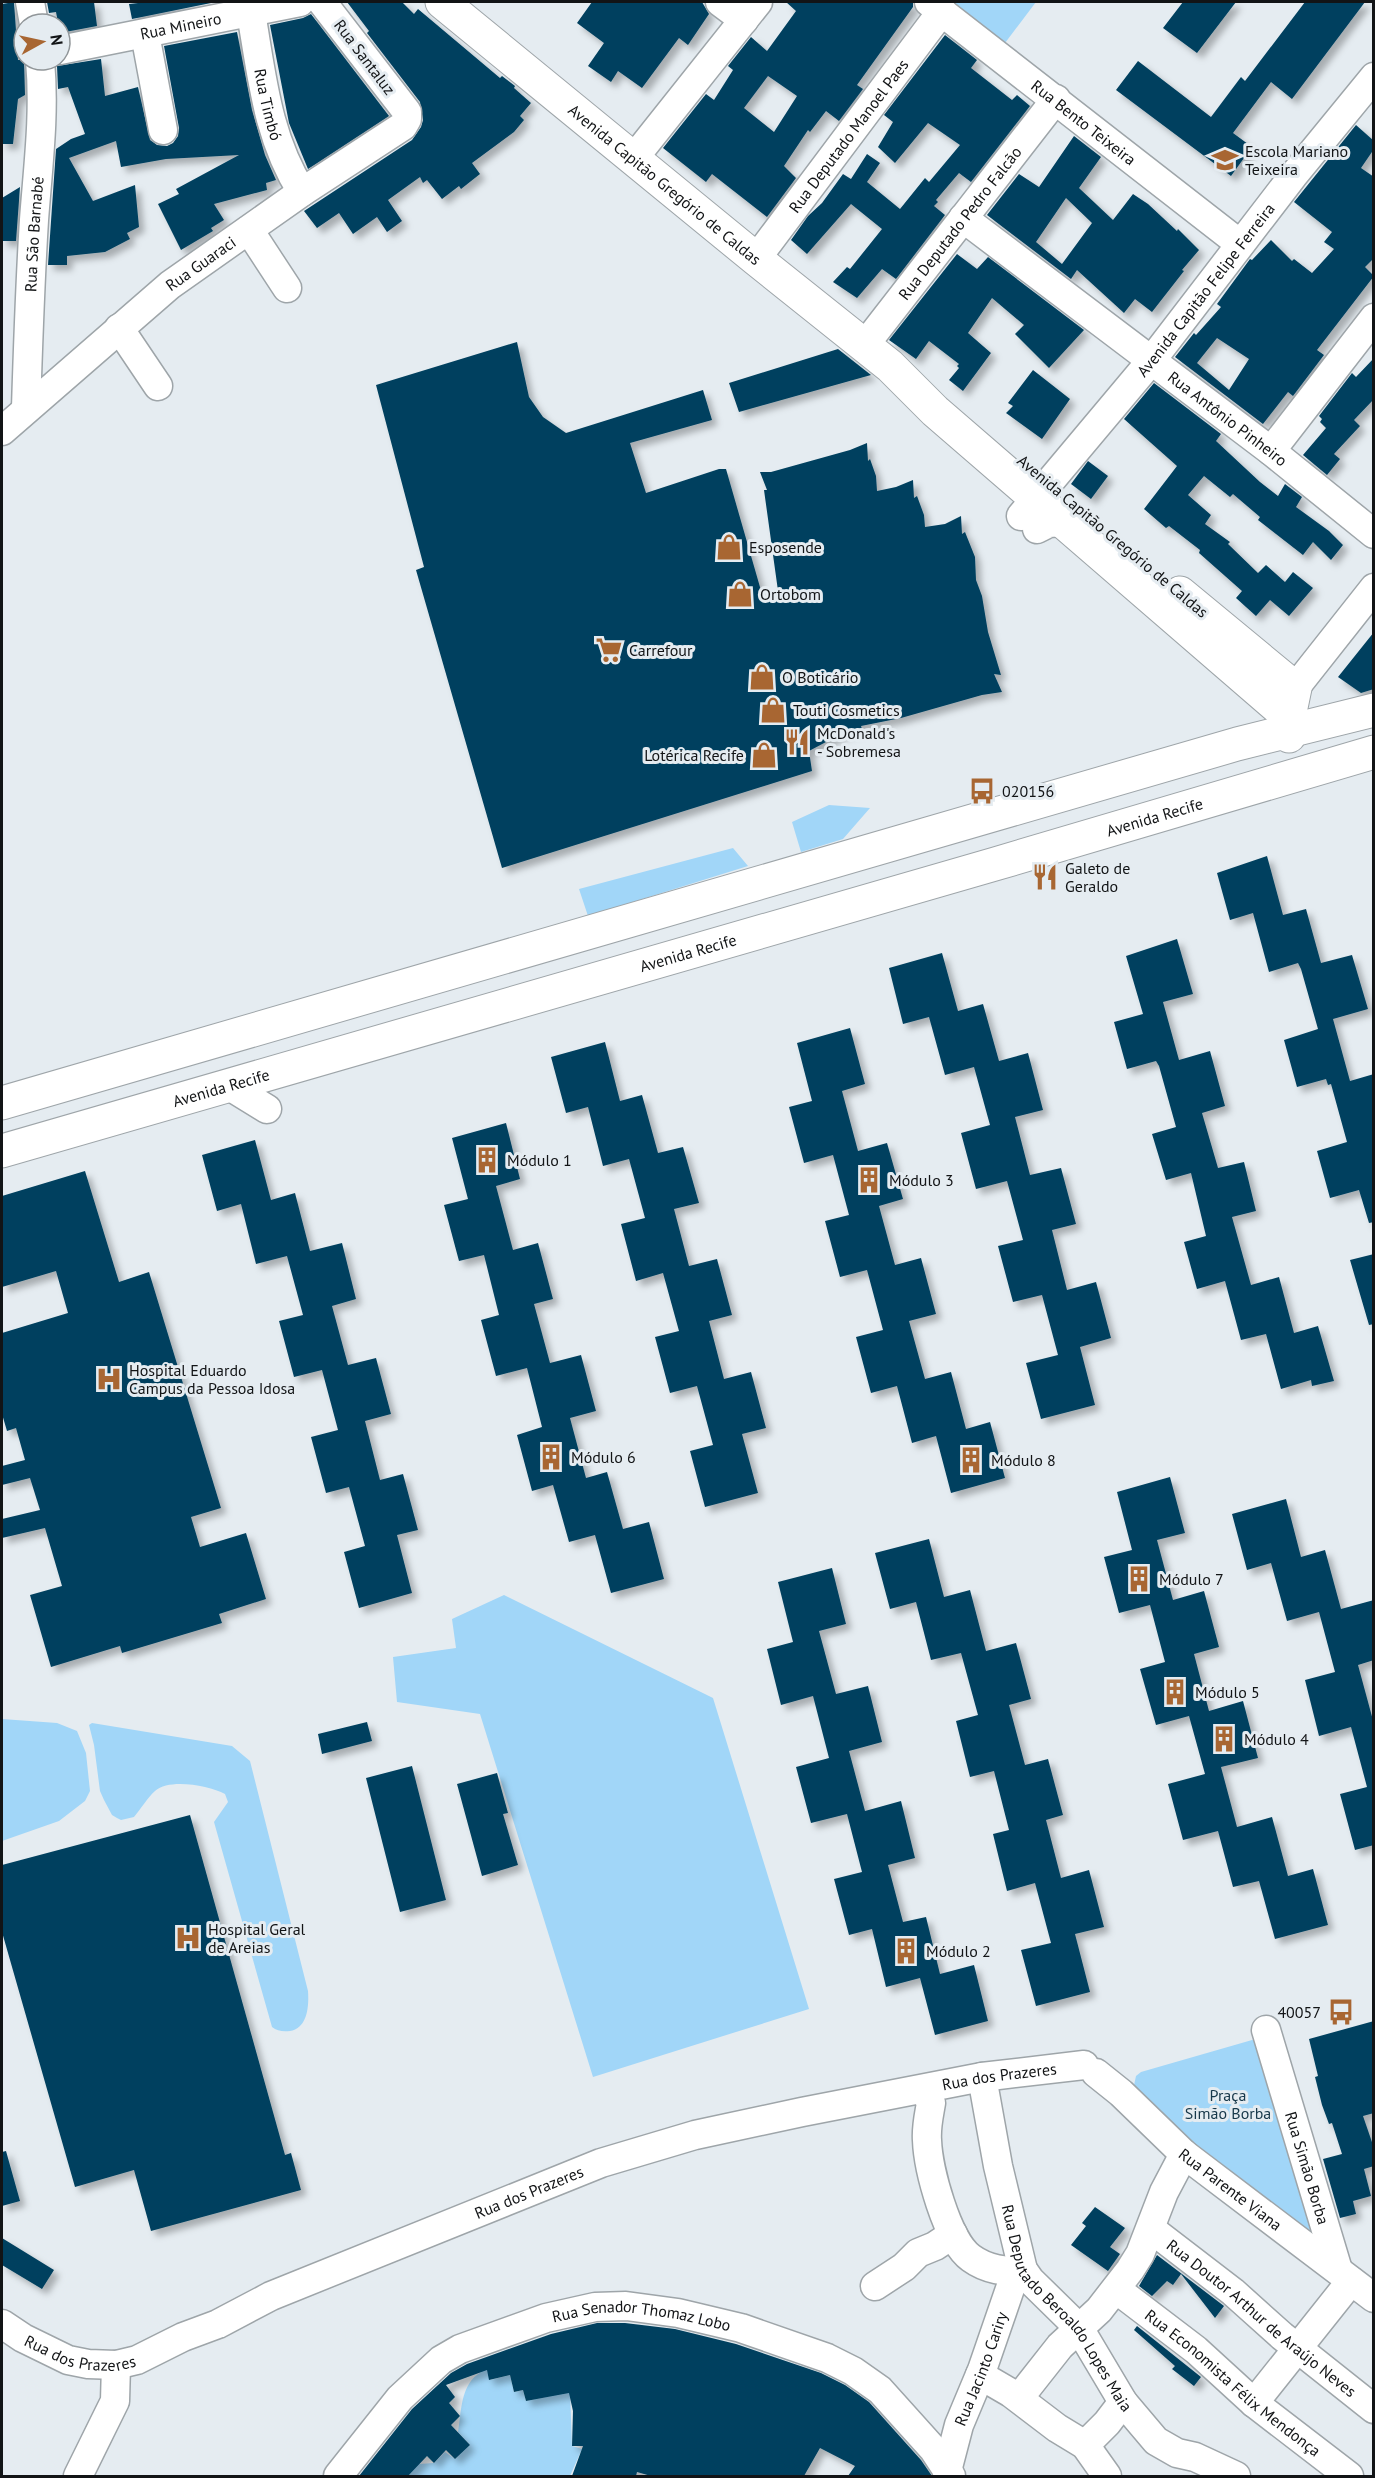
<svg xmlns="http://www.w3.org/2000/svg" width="1375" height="2478" font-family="'PT Sans',sans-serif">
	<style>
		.green { fill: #a1d6f8 }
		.building { fill: #00405e; fill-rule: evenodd; filter: url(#shadow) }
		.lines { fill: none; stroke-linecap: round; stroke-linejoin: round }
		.minor-casing { stroke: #9ea5a9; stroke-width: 31 }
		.major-casing { stroke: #9ea5a9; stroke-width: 35 }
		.minor { stroke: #fff; stroke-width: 28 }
		.major { stroke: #fff; stroke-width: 33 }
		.labels { text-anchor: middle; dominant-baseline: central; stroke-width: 6; stroke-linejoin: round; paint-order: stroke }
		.street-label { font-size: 16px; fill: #121416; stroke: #e5ecf1 }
		.poi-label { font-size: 16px; fill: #121416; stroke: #e5ecf1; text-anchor: start }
		.park-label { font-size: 16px; fill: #17384a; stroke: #e5ecf1 }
	</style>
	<defs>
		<filter id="shadow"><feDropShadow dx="5.5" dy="5.5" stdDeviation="3" flood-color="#0004"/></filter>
	</defs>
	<rect width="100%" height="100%" fill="#e5ecf1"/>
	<path class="green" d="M951 2H1036L1005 43Z
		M829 805 870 808 843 839 801 852 792 822Z
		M733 848 748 866 588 916 579 889Z
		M504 1595 713 1698 809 2009 593 2077 480 1714 397 1702 393 1657 456 1648 452 1619Z
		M2 1719 57 1723 77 1731 86 1753 90 1791 85 1801 59 1821 2 1841Z
		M92 1723 232 1746 250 1761 308 1991C309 2005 308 2028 290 2031 283 2032 277 2031 272 2027L214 1822 228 1802 225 1794C209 1786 170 1778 155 1791 147 1798 141 1809 134 1817L121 1820 117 1818 112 1815 104 1800 100 1791 94 1745 89 1725Z
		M1259 2038 1321 2229 1311 2237 1211 2160 1133 2090 1136 2076 1141 2072Z
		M487 2369 490 2380 510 2375 514 2392 523 2390 526 2401 570 2392 572 2446 582 2449 570 2476H408L419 2464 434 2463 445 2452 455 2459 470 2445 458 2432C462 2408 460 2380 487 2369Z"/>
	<path class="building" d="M14 2 18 60H24L25 95 18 99 13 144H2V4Z
		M47 2H94L97 26 60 33 56 12 49 13Z
		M147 2H216L132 19 129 4Z
		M347 2H402L414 14 418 9 500 78 502 76 515 86 514 88 531 103 520 116 524 120 514 132 472 163 480 174 461 189 459 186 442 199 427 180 423 183 420 177 388 200 402 221 387 232 377 217 353 234 339 213 317 228 304 211 412 140 421 127 423 120 420 102 367 33 369 31Z
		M592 2H702L709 14 688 45 679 38 642 88 618 71 611 82 588 66 604 43 577 23Z
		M786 2H913V7L857 85 863 89 839 121 826 111 810 132 808 130 784 166 796 178 767 217 712 174 706 182 663 148 706 94 714 100 733 70 728 66 751 37 767 51 796 11ZM768 76 797 96 774 132 744 108Z
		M1183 2H1236L1197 53 1163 28Z
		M1305 2H1365L1292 99 1271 82 1233 133 1252 147 1231 176 1116 90 1138 61 1211 117 1241 77 1245 81Z
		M311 14 389 116 308 169 289 123 270 25 303 18Z
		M237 32 252 110 265 155 276 180 266 183 267 190 214 204 224 220 211 228 213 231 181 250 158 204 179 194 176 189 239 155 166 159 121 167 116 141 69 158 93 201 135 185 139 227 127 233 130 239 105 252 67 256V265H48L56 149 71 139 85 134 68 87 58 89 57 66 101 59 105 96 138 87 150 140 157 145 167 146 173 143 178 136 179 128 164 46Z
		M945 35 977 60 971 68 1012 100 1017 95 1030 106 971 182 959 173 936 200 938 202 934 206 945 215 896 279 882 269 857 298 833 282 847 267 850 269 882 229 851 204 807 254 791 240 808 216 822 203 843 174 851 179 867 154 880 163 867 182 900 209 925 178 929 182 960 145 928 123 895 163 878 147 893 122 884 115Z
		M1356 125 1374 141V149L1361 168 1374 177V258L1365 267 1374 276 1317 350 1324 355 1293 396 1288 392 1263 424 1175 357 1194 333 1196 335 1221 307 1217 304 1250 259 1252 260 1271 240 1292 261 1294 259 1312 273 1334 249 1324 242 1332 232 1294 202ZM1217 338 1249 359 1229 390 1197 363Z
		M1074 136 1101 157 1079 188 1113 220 1133 194 1148 204 1177 231 1178 229 1199 250 1182 270 1184 271 1152 312 1135 299 1124 313 1077 270 1071 279 987 215 1019 174 1039 187ZM1066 198 1092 223 1062 264 1036 242Z
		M20 187 16 241H2V198Z
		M957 254 977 269 988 257 1084 330 1049 368 1015 334 1024 325 992 298 968 333 991 353 963 391 949 380 959 368 957 366 959 364 929 341 916 359 889 340Z
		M517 342 529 397 543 417 566 433 703 390 712 420 630 443 646 493 719 469H726L764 601 779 598 764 490H767L760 472H771L850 450 867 443 868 461 870 459 876 476 877 491 896 487 913 480 914 498 917 496 924 515 925 527 945 524 961 516 962 534 965 532 975 557 976 580 982 596 988 632 1001 675 994 674 1002 692 982 695 901 718 861 726 862 729 843 733 809 751 812 771 502 868 416 570 424 567 376 385Z
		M838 349 871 375 739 412 729 383Z
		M1374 358V399L1354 420 1360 426 1334 454 1340 459 1327 475 1303 455 1326 428 1320 422 1322 419 1319 416 1352 373 1356 377Z
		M1033 370 1070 399 1042 439 1006 413 1013 406 1008 403Z
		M1154 383 1221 434 1216 441 1260 482 1278 496 1285 484 1302 497 1296 507 1329 531 1343 545 1331 560 1313 542 1303 555 1258 520 1260 517 1233 494 1230 497 1204 476 1188 495 1211 515 1205 524 1230 542 1228 544 1258 573 1266 565 1285 582 1293 572 1313 588 1289 616 1270 600 1256 616 1236 598 1242 591 1199 553 1200 550 1169 526 1166 528 1144 509 1177 466 1124 419Z
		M1088 461 1108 476 1091 499 1071 484Z
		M1374 632V689L1361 693 1338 677Z
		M1267 856 1283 915 1306 909 1321 963 1352 955 1368 1009 1333 1019 1350 1081 1374 1074V1222L1369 1223 1359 1190 1330 1198 1317 1151 1347 1142 1331 1084 1328 1085 1326 1079 1297 1087 1284 1040 1318 1029 1301 969 1298 963 1269 972 1253 913 1230 920 1217 873Z
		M1177 939 1193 994 1163 1002 1179 1060 1210 1051 1225 1106 1202 1113 1218 1168 1244 1162 1256 1211 1232 1217 1251 1285 1279 1277 1294 1333 1318 1326 1334 1381 1312 1386 1311 1380 1281 1389 1266 1334 1241 1340 1225 1281 1197 1289 1184 1242 1206 1236 1191 1173 1166 1180 1152 1134 1176 1127 1159 1066 1156 1061 1127 1069 1114 1022 1143 1014 1126 956Z
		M942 953 958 1011 983 1004 999 1061 1028 1053 1043 1110 1015 1117 1030 1175 1061 1168 1076 1224 1052 1230 1067 1290 1096 1282 1111 1338 1080 1347 1095 1405 1041 1419 1026 1363 1058 1355 1042 1295 1013 1302 998 1246 1023 1240 1007 1181 976 1189 961 1133 990 1125 974 1067 945 1075 929 1017 903 1024 889 968Z
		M850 1028 865 1084 842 1091 858 1151 887 1143 903 1199 879 1206 895 1265 921 1258 936 1314 909 1321 925 1379 951 1372 966 1429 990 1422 1005 1478 951 1493 936 1436 912 1443 897 1386 871 1393 856 1337 883 1330 867 1270 840 1277 825 1221 849 1215 833 1155 804 1163 789 1107 812 1101 797 1043Z
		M605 1042 620 1101 642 1095 658 1153 683 1147 699 1203 674 1209 689 1266 717 1259 732 1315 709 1321 724 1379 751 1372 766 1428 742 1434 758 1493 705 1507 690 1451 713 1445 697 1386 670 1393 655 1337 679 1331 663 1273 636 1281 621 1224 645 1218 629 1159 603 1166 588 1107 566 1113 551 1057Z
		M506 1123 520 1179 496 1186 513 1250 538 1243 553 1299 534 1304 550 1363 581 1355 596 1411 570 1418 586 1478 607 1472 623 1529 649 1522 664 1579 611 1593 595 1535 569 1542 553 1485 532 1491 517 1435 542 1427 527 1368 496 1376 481 1320 499 1315 484 1255 459 1261 444 1205 468 1199 452 1138Z
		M255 1140 271 1200 295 1193 310 1251 342 1243 356 1299 332 1306 348 1365 376 1358 391 1414 365 1421 380 1480 403 1474 418 1530 397 1535 412 1593 359 1608 344 1552 365 1546 349 1487 326 1493 311 1437 338 1430 322 1370 294 1377 279 1321 303 1315 287 1256 256 1264 241 1204 217 1211 202 1155Z
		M85 1171 119 1282 149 1272 221 1508 191 1517 200 1547 246 1533 266 1599 219 1614 222 1623 122 1653 120 1646 51 1667 30 1595 62 1586 45 1528 2 1538V1519L40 1510 30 1478 2 1485V1466L25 1460 16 1428 7 1431 2 1414V1333L68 1313 56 1271 2 1287V1196Z
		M1374 1254V1324L1369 1325 1350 1260Z
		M1170 1477 1185 1533 1157 1540 1173 1600 1204 1591 1219 1647 1194 1654 1209 1711 1243 1701 1258 1758 1221 1767 1237 1827 1272 1817 1288 1876 1313 1869 1328 1925 1275 1939 1259 1881 1233 1887 1218 1831 1183 1840 1168 1784 1205 1774 1189 1716 1156 1725 1140 1669 1165 1662 1150 1605 1119 1613 1104 1557 1132 1550 1117 1492Z
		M1286 1499 1301 1557 1325 1550 1341 1609 1374 1600V1660L1358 1665 1374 1724V1845L1355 1850 1340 1794 1367 1787 1351 1727 1319 1736 1305 1680 1335 1672 1319 1612 1287 1621 1271 1563 1247 1570 1232 1514Z
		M929 1539 944 1597 970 1590 986 1651 1016 1643 1031 1699 1009 1705 1025 1765 1048 1759 1063 1815 1046 1820 1061 1878 1089 1870 1104 1927 1075 1934 1090 1992 1036 2006 1021 1950 1051 1943 1035 1883 1007 1891 993 1834 1009 1830 994 1771 970 1777 956 1721 978 1715 961 1653 931 1660 916 1602 890 1609 875 1553Z
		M832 1568 846 1624 819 1631 836 1694 868 1686 882 1742 849 1751 865 1811 901 1801 915 1858 888 1865 903 1922 926 1917 940 1974 974 1965 988 2021 935 2035 920 1978 886 1987 872 1929 849 1935 834 1879 862 1872 847 1814 811 1823 796 1767 829 1758 813 1696 781 1705 767 1649 793 1642 778 1582Z
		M367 1722 372 1741 322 1754 318 1734Z
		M412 1766 446 1900 400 1912 366 1778Z
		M497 1773 508 1813 503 1814 518 1865 482 1876 457 1784Z
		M190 1815 285 2155 291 2153 301 2190 151 2231 134 2170 75 2187 2 1932V1865Z
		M1374 2021V2113L1363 2116 1374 2148V2166L1364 2169 1371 2196 1353 2201 1356 2214 1340 2218 1323 2159 1342 2154 1332 2123 1329 2124 1322 2105 1315 2077 1318 2076 1309 2039Z
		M6 2151 20 2201 2 2206V2152Z
		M1095 2207 1125 2228 1110 2247 1120 2254 1108 2271 1071 2245 1086 2226 1082 2223Z
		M2 2238 54 2270 42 2289 2 2265Z
		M1157 2255 1224 2306 1215 2318 1181 2274 1173 2285 1167 2281 1152 2296 1139 2286Z
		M597 2323H625L675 2329 736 2344 821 2373 845 2385 869 2402 921 2460 932 2476H848L855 2466 820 2448 804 2476H651L637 2472 636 2476H572L583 2446H572L573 2411 569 2393 526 2401 523 2390 514 2392 510 2375 489 2380 487 2370 446 2385 455 2397 449 2403 460 2416 451 2425 470 2445 455 2459 446 2450 434 2463 427 2456 408 2476H359L412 2409 451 2373 467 2364 551 2334Z
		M1137 2326 1201 2377 1194 2386 1172 2369 1175 2366 1134 2330Z"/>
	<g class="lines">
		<g class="minor-casing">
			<g id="minor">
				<path d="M30 2 34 24"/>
				<path d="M720 2 744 20"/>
				<path id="s1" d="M929 2 1240 244"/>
				<path id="s2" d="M251 13C262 76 267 137 302 192"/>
				<path d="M145 34 163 130"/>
				<path id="s3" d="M60 50 300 2"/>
				<path d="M634 158 758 2"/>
				<path id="s4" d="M963 218 1271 451 1374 534"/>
				<path d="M249 230 287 288"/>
				<path id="s5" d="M756 259 942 11"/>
				<path d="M119 328 158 386"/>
				<path id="s6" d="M864 346 1056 99"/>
				<path id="s7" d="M26 408C28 345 30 283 34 220 38 166 45 114 40 60"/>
				<path id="s8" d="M2 431 170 285 302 192 403 126 407 119V112L322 2"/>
				<path d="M1271 451 1374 318"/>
				<path id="s9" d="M1021 516 1151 361 1293 176 1374 77"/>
				<path d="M1037 529 1049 523 1063 522"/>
				<path d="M1295 688 1374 588"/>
				<path d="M228 1085 267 1109"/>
				<path id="s10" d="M1266 2030 1338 2270"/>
				<path id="s11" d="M1096 2073 1121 2093 1184 2154 1374 2298"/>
				<path id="s12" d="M982 2077 998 2166 1023 2270 1030 2280 1079 2328 1123 2402 1156 2441 1177 2453 1195 2457 1236 2476"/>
				<path d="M924 2089 931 2103C929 2115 926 2127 927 2140 928 2169 947 2241 971 2258 986 2269 1007 2273 1023 2270"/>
				<path id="s13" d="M1151 2229 1233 2292 1282 2336 1374 2409"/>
				<path d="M875 2286 904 2267 918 2253 935 2246 953 2234"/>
				<path id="s14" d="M1116 2289 1196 2350 1254 2403 1349 2476"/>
				<path id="s15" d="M2 2324 23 2338 68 2360 88 2364 116 2365 137 2360 183 2337 218 2324 271 2296 601 2163 695 2135 802 2112 982 2077 1084 2065"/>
				<path d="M980 2375 1011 2393 1057 2428 1085 2445 1107 2476"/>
				<path d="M1019 2398 1060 2346 1099 2310 1130 2270 1140 2254 1164 2192 1184 2154"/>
				<path d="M1254 2403 1351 2281"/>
				<path d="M1085 2445 1107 2423 1123 2402"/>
				<path id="s16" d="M947 2471 959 2425 982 2370 1012 2283 1023 2270"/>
				<path d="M78 2476 115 2401 116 2365"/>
				<path id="s17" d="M338 2476 400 2398 441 2360 460 2349 546 2318 595 2307 626 2306 678 2313 741 2328 827 2358 853 2371 880 2390 934 2450 951 2476"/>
			</g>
		</g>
		<g class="major-casing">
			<g id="major">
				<path id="s18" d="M442 2 756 259 890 366 935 411 1289 717"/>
				<path d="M1180 593 1295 688 1289 717V736"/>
				<path d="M2 1103 1237 744 1374 710"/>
				<path id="s19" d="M2 1151 995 864 1374 752"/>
			</g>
		</g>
		<use href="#minor" class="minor"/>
		<use href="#major" class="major"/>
	</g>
	<defs>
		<g id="school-bare" transform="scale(2.07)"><path d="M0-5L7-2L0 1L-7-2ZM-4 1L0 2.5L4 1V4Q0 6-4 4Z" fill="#a86632" stroke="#e5ecf1" stroke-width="2.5" paint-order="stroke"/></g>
		<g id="shop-bare" transform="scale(2.07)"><path d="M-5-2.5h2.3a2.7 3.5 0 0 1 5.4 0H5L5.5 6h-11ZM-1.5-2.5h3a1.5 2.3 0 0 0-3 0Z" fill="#a86632" stroke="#e5ecf1" stroke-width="2.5" paint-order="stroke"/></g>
		<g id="supermarket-bare" transform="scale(2.07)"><path d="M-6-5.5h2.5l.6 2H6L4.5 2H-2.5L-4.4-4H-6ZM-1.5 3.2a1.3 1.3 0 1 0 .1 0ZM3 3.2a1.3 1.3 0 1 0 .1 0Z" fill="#a86632" stroke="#e5ecf1" stroke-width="2.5" paint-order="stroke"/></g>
		<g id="restaurant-bare" transform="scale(2.07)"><path d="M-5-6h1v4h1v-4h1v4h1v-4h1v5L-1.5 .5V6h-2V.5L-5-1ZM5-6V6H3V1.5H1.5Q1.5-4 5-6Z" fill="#a86632" stroke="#e5ecf1" stroke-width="2.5" paint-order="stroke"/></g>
		<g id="bus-bare" transform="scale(2.07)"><path d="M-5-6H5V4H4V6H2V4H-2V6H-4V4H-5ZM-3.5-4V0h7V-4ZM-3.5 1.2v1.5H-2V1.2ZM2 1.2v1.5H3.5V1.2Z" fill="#a86632" stroke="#e5ecf1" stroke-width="2.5" paint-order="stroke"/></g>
		<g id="building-bare" transform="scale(2.07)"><path d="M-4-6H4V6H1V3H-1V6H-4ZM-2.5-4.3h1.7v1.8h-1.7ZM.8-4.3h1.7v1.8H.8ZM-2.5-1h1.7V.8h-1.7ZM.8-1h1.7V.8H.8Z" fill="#a86632" stroke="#e5ecf1" stroke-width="2.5" paint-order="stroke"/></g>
		<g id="hospital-bare" transform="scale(2.07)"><path d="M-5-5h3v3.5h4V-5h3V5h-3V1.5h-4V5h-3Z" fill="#a86632" stroke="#e5ecf1" stroke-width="2.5" paint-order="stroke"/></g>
	</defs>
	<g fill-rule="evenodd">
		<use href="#school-bare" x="1225" y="160"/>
		<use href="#shop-bare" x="729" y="547"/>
		<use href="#shop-bare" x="740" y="594"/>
		<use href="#supermarket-bare" x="609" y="650"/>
		<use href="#shop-bare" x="762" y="677"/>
		<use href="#shop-bare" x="773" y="710"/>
		<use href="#restaurant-bare" x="797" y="742"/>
		<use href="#shop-bare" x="764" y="755"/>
		<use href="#bus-bare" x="982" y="791"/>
		<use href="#restaurant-bare" x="1045" y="877"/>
		<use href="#building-bare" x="487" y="1160"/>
		<use href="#building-bare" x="869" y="1180"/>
		<use href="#hospital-bare" x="109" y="1379"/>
		<use href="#building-bare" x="551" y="1457"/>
		<use href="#building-bare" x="971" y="1460"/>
		<use href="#building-bare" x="1139" y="1579"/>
		<use href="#building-bare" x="1175" y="1692"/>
		<use href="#building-bare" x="1224" y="1739"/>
		<use href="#hospital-bare" x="188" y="1938"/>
		<use href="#building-bare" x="906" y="1951"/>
		<use href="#bus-bare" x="1341" y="2012"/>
	</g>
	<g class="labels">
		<g class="street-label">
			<text stroke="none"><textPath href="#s3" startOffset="123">Rua Mineiro</textPath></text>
			<text transform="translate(365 57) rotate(53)">Rua Santaluz</text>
			<text stroke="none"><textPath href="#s2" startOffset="93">Rua Timbó</textPath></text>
			<text stroke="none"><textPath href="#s1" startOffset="196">Rua Bento Teixeira</textPath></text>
			<text stroke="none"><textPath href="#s5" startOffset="154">Rua Deputado Manoel Paes</textPath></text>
			<text stroke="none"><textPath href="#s18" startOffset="288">Avenida Capitão Gregório de Caldas</textPath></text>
			<text stroke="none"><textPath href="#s6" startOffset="156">Rua Deputado Pedro Falcão</textPath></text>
			<text stroke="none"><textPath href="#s7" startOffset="174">Rua São Barnabé</textPath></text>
			<text stroke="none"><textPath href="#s8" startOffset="260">Rua Guaraci</textPath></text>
			<text stroke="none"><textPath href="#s9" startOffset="292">Avenida Capitão Felipe Ferreira</textPath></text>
			<text stroke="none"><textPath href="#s4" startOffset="332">Rua Antônio Pinheiro</textPath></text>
			<text transform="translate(1113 536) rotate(40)">Avenida Capitão Gregório de Caldas</text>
			<text stroke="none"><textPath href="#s19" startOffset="1200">Avenida Recife</textPath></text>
			<text stroke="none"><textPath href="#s19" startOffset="714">Avenida Recife</textPath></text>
			<text stroke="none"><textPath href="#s19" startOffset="228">Avenida Recife</textPath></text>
			<text stroke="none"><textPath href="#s15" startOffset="1058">Rua dos Prazeres</textPath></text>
			<text stroke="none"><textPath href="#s10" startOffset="144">Rua Simão Borba</textPath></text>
			<text stroke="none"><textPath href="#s11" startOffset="178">Rua Parente Viana</textPath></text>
			<text stroke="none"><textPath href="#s15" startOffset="572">Rua dos Prazeres</textPath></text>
			<text stroke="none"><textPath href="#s12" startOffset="252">Rua Deputado Beroaldo Lopes Maia</textPath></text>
			<text stroke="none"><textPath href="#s13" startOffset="142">Rua Doutor Arthur de Araújo Neves</textPath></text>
			<text stroke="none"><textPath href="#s17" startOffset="366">Rua Senador Thomaz Lobo</textPath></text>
			<text stroke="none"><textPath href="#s15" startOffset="86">Rua dos Prazeres</textPath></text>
			<text stroke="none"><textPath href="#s16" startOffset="108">Rua Jacinto Cariry</textPath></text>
			<text stroke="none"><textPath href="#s14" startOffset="150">Rua Economista Félix Mendonça</textPath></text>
		</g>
		<g class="poi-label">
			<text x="1245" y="151">Escola Mariano<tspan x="1245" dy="18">Teixeira</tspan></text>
			<text x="749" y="547">Esposende</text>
			<text x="760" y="594">Ortobom</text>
			<text x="629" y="650">Carrefour</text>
			<text x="782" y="677">O Boticário</text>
			<text x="793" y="710">Touti Cosmetics</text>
			<text x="817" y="733">McDonald's<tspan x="817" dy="18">- Sobremesa</tspan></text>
			<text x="744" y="755" text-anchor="end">Lotérica Recife</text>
			<text x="1002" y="791">020156</text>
			<text x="1065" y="868">Galeto de<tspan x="1065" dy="18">Geraldo</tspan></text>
			<text x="507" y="1160">Módulo 1</text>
			<text x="889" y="1180">Módulo 3</text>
			<text x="129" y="1370">Hospital Eduardo<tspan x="129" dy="18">Campus da Pessoa Idosa</tspan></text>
			<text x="571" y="1457">Módulo 6</text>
			<text x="991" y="1460">Módulo 8</text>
			<text x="1159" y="1579">Módulo 7</text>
			<text x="1195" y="1692">Módulo 5</text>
			<text x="1244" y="1739">Módulo 4</text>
			<text x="208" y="1929">Hospital Geral<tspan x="208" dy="18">de Areias</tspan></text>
			<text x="926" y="1951">Módulo 2</text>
			<text x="1321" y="2012" text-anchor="end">40057</text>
		</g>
		<g class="park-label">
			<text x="1228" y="2095">Praça<tspan x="1228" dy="18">Simão Borba</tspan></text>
		</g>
	</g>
	<rect width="1375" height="2478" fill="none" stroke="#121416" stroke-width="6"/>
	<g transform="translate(42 42) rotate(82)"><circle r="28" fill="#e5ecf1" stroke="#919699" stroke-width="1.5"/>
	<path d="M0-4.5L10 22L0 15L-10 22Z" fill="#a86632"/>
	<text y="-9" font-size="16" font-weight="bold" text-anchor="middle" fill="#121416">N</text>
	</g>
</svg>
